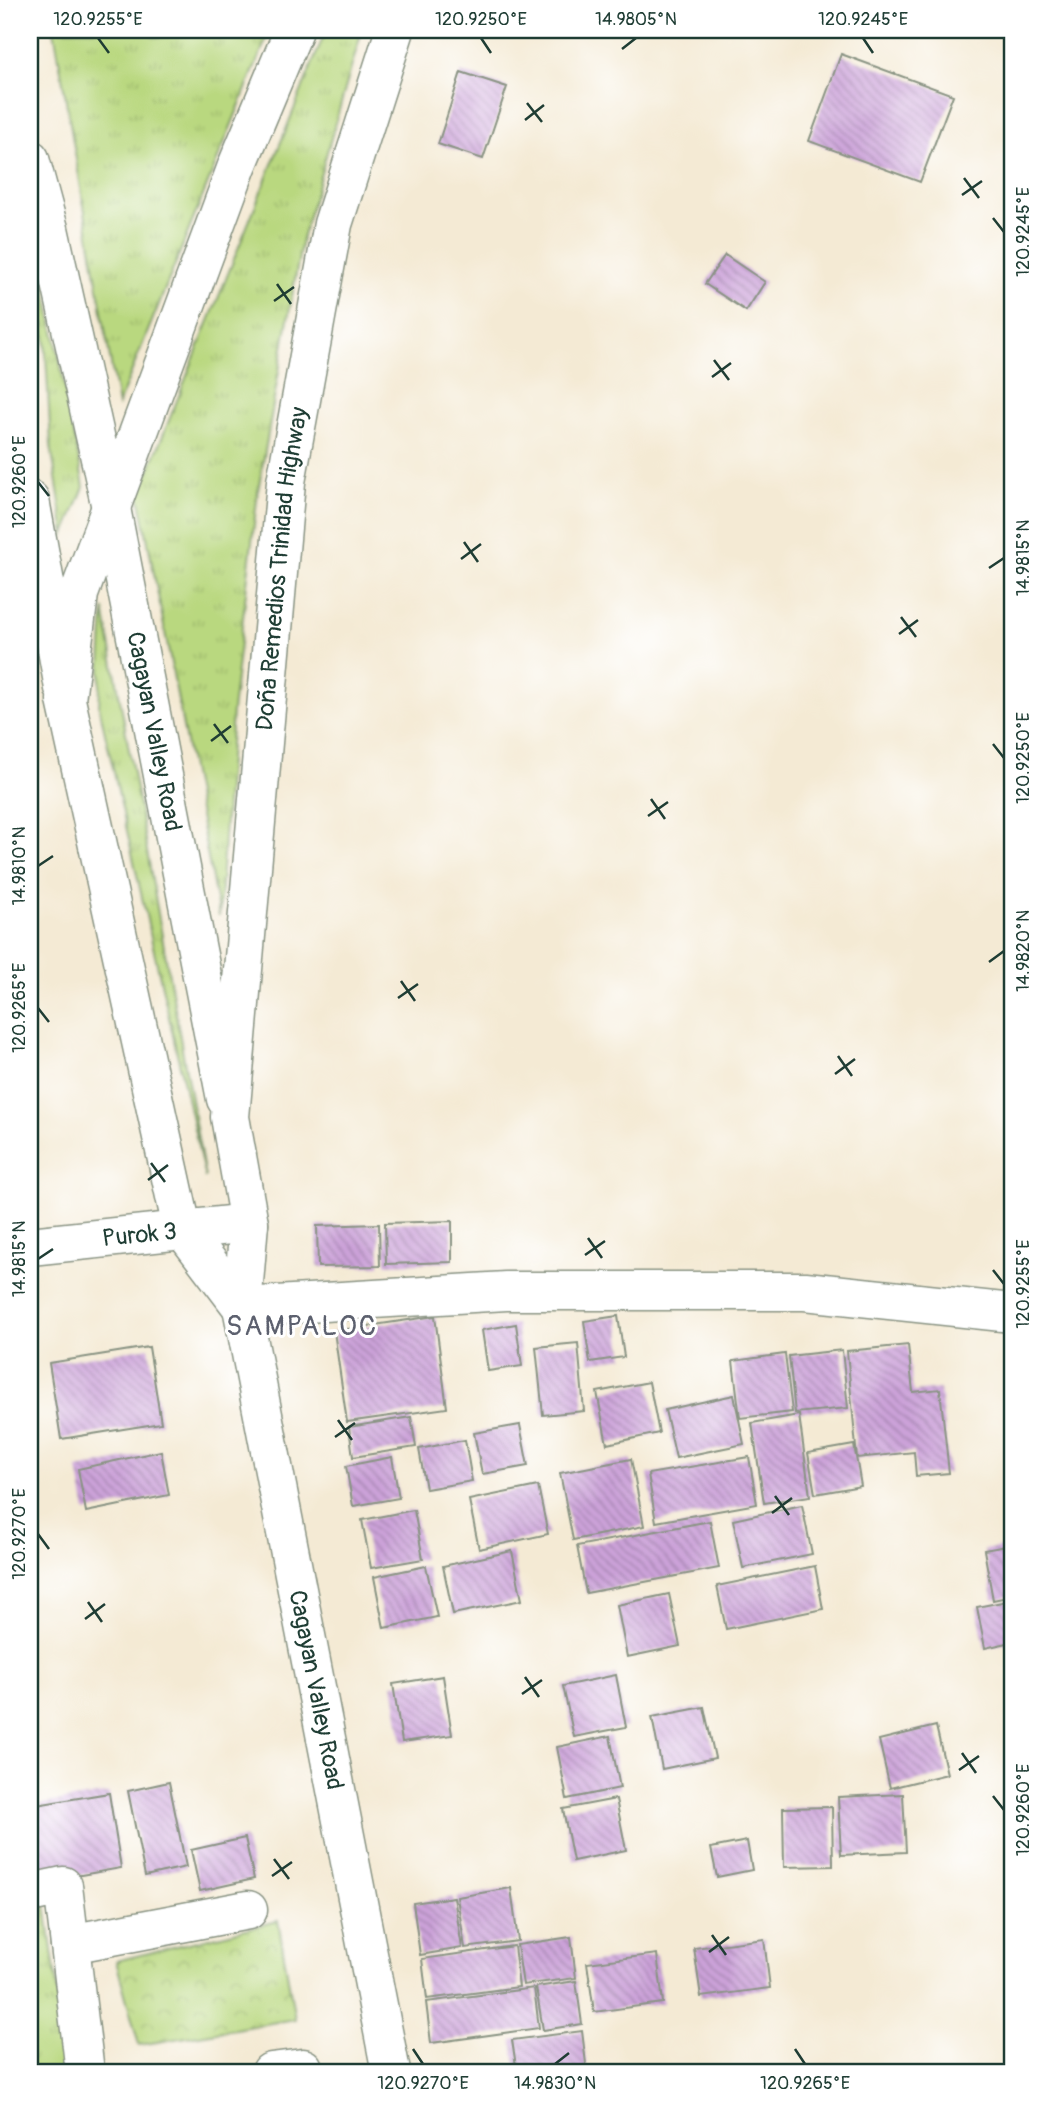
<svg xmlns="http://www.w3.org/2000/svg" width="1042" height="2102" font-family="Pangolin,sans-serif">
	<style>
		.grass { fill: url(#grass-tufts); stroke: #6c8a5a; stroke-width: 2 }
		.park { fill: url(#park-crowns); stroke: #6c8a5a; stroke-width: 2 }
		.building { fill: url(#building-back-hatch) }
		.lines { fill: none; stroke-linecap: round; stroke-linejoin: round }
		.minor-casing { stroke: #8a9484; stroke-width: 41 }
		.major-casing { stroke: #8a9484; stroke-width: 41 }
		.highway-casing { stroke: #8a9484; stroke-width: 41 }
		.minor { stroke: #fff; stroke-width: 38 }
		.major { stroke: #fff; stroke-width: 38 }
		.highway { stroke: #fff; stroke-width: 38 }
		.ticks { fill: none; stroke: #1f3d34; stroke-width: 2.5 }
		.labels { text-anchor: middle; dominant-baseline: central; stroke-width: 6; stroke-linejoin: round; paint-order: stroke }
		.street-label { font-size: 24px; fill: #1f3d34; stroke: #fff }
		.quarter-label { font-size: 28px; letter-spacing: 2px; fill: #5c606e; stroke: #fff }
		.neatline { fill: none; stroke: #1f3d34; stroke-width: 2.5 }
		.ticks-label { font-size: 18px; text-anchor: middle; fill: #1f3d34 }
	</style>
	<defs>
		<pattern id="grass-tufts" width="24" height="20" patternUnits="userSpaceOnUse" patternTransform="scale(1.75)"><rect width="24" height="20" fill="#b9d87f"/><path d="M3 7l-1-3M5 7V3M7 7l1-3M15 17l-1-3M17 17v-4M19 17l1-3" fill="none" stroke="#9fba6e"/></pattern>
		<pattern id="park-crowns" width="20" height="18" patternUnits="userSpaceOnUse" patternTransform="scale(1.75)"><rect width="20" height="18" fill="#b9d87f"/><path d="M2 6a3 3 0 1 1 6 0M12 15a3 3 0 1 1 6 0" fill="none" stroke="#9fba6e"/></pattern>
		<pattern id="building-back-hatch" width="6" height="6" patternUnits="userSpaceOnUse" patternTransform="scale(1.75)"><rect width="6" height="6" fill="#cca2d9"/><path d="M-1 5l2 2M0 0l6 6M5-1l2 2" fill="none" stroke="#a585b1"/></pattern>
	</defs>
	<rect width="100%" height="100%" fill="#fff"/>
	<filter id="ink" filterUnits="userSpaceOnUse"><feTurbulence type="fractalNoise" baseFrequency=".0143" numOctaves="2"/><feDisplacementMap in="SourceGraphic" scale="14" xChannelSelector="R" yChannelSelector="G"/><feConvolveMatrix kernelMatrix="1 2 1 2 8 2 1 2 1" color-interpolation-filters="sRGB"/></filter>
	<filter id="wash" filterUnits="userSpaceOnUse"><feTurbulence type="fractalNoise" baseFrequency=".00686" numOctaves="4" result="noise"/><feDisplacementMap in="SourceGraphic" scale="28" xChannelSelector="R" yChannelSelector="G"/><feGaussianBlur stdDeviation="1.57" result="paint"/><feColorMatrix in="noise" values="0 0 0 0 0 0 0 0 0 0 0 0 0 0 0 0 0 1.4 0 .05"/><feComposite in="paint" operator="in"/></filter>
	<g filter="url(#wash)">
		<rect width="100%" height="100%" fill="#f4ead4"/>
		<path class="grass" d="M54 30H130L155 37 183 35 210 30H270L118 405Z
			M326 30H362L302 239 258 491 232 711 219 916 139 495Z
			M41 263 84 487 65 534 51 446Z
			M104 609 205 1178 99 706Z
			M30 1897 45 1898 67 2063 63 2072H30Z"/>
		<path class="park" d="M278 1921 295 2019 139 2045 116 1961Z"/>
		<g id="blocks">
			<path class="building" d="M841 54 953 95 920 182 809 141Z
				M461 72 507 87 483 159 438 144Z
				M725 255 765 282 746 311 705 284Z
				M452 1221V1262L386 1264 385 1223Z
				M379 1224 380 1266 318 1267 317 1226Z
				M435 1316 447 1408 347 1422 334 1331Z
				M618 1316 624 1357 590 1362 584 1321Z
				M516 1324 522 1366 488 1371 482 1330Z
				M578 1343 584 1411 543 1415 536 1347Z
				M908 1345 913 1392 940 1389 949 1473 916 1476 914 1452 857 1458 847 1351Z
				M149 1347 161 1423 61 1439 49 1363Z
				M842 1350 848 1408 795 1413 789 1356Z
				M785 1354 792 1412 740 1418 733 1361Z
				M649 1382 659 1433 607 1444 597 1392Z
				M734 1395 744 1444 676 1458 665 1410Z
				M799 1415 810 1496 764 1503 752 1423Z
				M411 1417 416 1447 353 1457 349 1427Z
				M520 1425 528 1466 482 1474 474 1433Z
				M465 1440 472 1481 426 1489 419 1449Z
				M854 1445 861 1486 815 1494 808 1453Z
				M161 1451 169 1495 86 1512 78 1469Z
				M392 1457 399 1498 353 1506 346 1466Z
				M749 1457 757 1504 656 1522 648 1474Z
				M631 1459 644 1526 573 1540 560 1473Z
				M538 1486 548 1534 479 1549 469 1500Z
				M802 1505 812 1554 743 1568 733 1520Z
				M414 1510 423 1559 371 1568 362 1520Z
				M710 1521 719 1568 586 1593 577 1546Z
				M1012 1545V1596L993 1600 984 1550Z
				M512 1551 522 1600 453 1614 443 1566Z
				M426 1566 437 1617 384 1628 374 1577Z
				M815 1566 823 1609 726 1629 717 1586Z
				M669 1594 680 1646 627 1657 617 1605Z
				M1012 1600V1642L985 1648 977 1607Z
				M616 1675 626 1727 574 1737 563 1686Z
				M443 1676 452 1735 402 1742 393 1684Z
				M704 1707 715 1758 662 1769 652 1717Z
				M936 1726 947 1774 890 1788 879 1740Z
				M610 1736 620 1788 567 1799 557 1747Z
				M169 1782 186 1867 145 1876 128 1791Z
				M109 1793 121 1868 30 1884V1806Z
				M903 1794 906 1852 841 1855 838 1797Z
				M616 1799 626 1850 573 1861 563 1809Z
				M832 1807 833 1866 784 1867 783 1808Z
				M245 1838 254 1879 200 1891 191 1850Z
				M747 1841 752 1870 717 1877 711 1848Z
				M511 1888 518 1941 465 1948 457 1897Z
				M454 1897 462 1948 420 1955 413 1903Z
				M571 1937 576 1978 523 1985 517 1945Z
				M764 1939 770 1988 701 1997 694 1948Z
				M514 1946 519 1987 427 1999 422 1959Z
				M657 1954 663 2003 594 2012 587 1963Z
				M576 1981 582 2024 543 2030 536 1987Z
				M534 1988 539 2028 431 2043 426 2002Z
				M582 2031 587 2072H517L512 2040Z"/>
		</g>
	</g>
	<g filter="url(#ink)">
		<use href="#blocks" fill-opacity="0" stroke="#8a9484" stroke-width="2"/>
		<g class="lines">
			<g class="minor-casing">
				<g id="minor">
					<path id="s1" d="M30 1246 249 1223"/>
					<path d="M242 1307 506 1291H805L1012 1313"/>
					<path d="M30 1893 63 1886 85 2072"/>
					<path d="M70 1944 248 1910"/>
					<path d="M271 2072 303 2068"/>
				</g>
			</g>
			<g class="major-casing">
				<g id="major">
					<path id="s2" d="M30 159 49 229 110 503 226 1099"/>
					<path d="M30 500 64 688"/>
				</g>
			</g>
			<g class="highway-casing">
				<g id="highway">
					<path d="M242 1307 182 1228 66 700 79 594 237 166 294 30"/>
					<path id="s3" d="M391 2072 242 1307 249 1223 230 1117 286 482 333 224 395 30"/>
				</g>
			</g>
			<use href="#minor" class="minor"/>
			<use href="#major" class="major"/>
			<use href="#highway" class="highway"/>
		</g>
	</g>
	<path class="ticks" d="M98 38 109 53M481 38 491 53M863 38 873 53M622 49 636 38M527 103 542 122M525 120 544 105M964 178 979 198M962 195 982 181M993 218 1004 232M277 284 291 304M274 301 294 287M714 360 729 380M712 377 731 363M38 482 49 496M464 542 478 562M461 559 481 544M989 568 1004 558M901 617 916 637M899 634 918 620M214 724 228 743M211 741 231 726M993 744 1004 758M651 799 665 819M648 816 668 802M38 866 53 856M989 962 1004 951M401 981 415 1001M398 998 418 984M38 1008 49 1022M838 1056 852 1076M835 1074 855 1059M151 1163 165 1182M148 1180 168 1165M588 1238 602 1258M585 1255 605 1241M38 1259 53 1249M993 1270 1004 1284M338 1420 352 1440M335 1437 355 1423M775 1496 789 1515M772 1513 792 1498M38 1534 49 1549M88 1602 102 1622M85 1619 105 1604M525 1677 539 1697M522 1694 542 1680M962 1753 976 1773M959 1770 979 1756M993 1796 1004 1810M274 1859 289 1879M272 1876 292 1862M712 1935 726 1955M709 1952 729 1937M413 2049 423 2064M795 2049 805 2064M555 2064 569 2053"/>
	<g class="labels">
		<g class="street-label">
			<text stroke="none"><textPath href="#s3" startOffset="1522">Doña Remedios Trinidad Highway</textPath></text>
			<text stroke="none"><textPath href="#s2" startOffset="586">Cagayan Valley Road</textPath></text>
			<text stroke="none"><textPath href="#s1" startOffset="110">Purok 3</textPath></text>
			<text transform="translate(316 1690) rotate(79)">Cagayan Valley Road</text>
		</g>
		<g class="quarter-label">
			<text x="302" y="1326">SAMPALOC</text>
		</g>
	</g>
	<rect width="1042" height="2102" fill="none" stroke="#fff" stroke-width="77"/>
	<rect x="38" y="38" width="966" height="2026" class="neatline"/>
	<g class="ticks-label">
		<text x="98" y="25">120.9255°E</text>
		<text x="481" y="25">120.9250°E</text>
		<text x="636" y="25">14.9805°N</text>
		<text x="863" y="25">120.9245°E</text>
		<text transform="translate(1023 232) rotate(-90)" y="6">120.9245°E</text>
		<text transform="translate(19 482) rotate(-90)" y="6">120.9260°E</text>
		<text transform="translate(1023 558) rotate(-90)" y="6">14.9815°N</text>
		<text transform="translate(1023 758) rotate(-90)" y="6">120.9250°E</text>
		<text transform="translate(19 866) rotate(-90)" y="6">14.9810°N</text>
		<text transform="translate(1023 951) rotate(-90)" y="6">14.9820°N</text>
		<text transform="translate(19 1008) rotate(-90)" y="6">120.9265°E</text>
		<text transform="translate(19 1259) rotate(-90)" y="6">14.9815°N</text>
		<text transform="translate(1023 1284) rotate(-90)" y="6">120.9255°E</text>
		<text transform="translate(19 1534) rotate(-90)" y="6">120.9270°E</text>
		<text transform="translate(1023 1810) rotate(-90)" y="6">120.9260°E</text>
		<text x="423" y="2089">120.9270°E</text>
		<text x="555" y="2089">14.9830°N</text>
		<text x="805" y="2089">120.9265°E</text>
	</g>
</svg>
